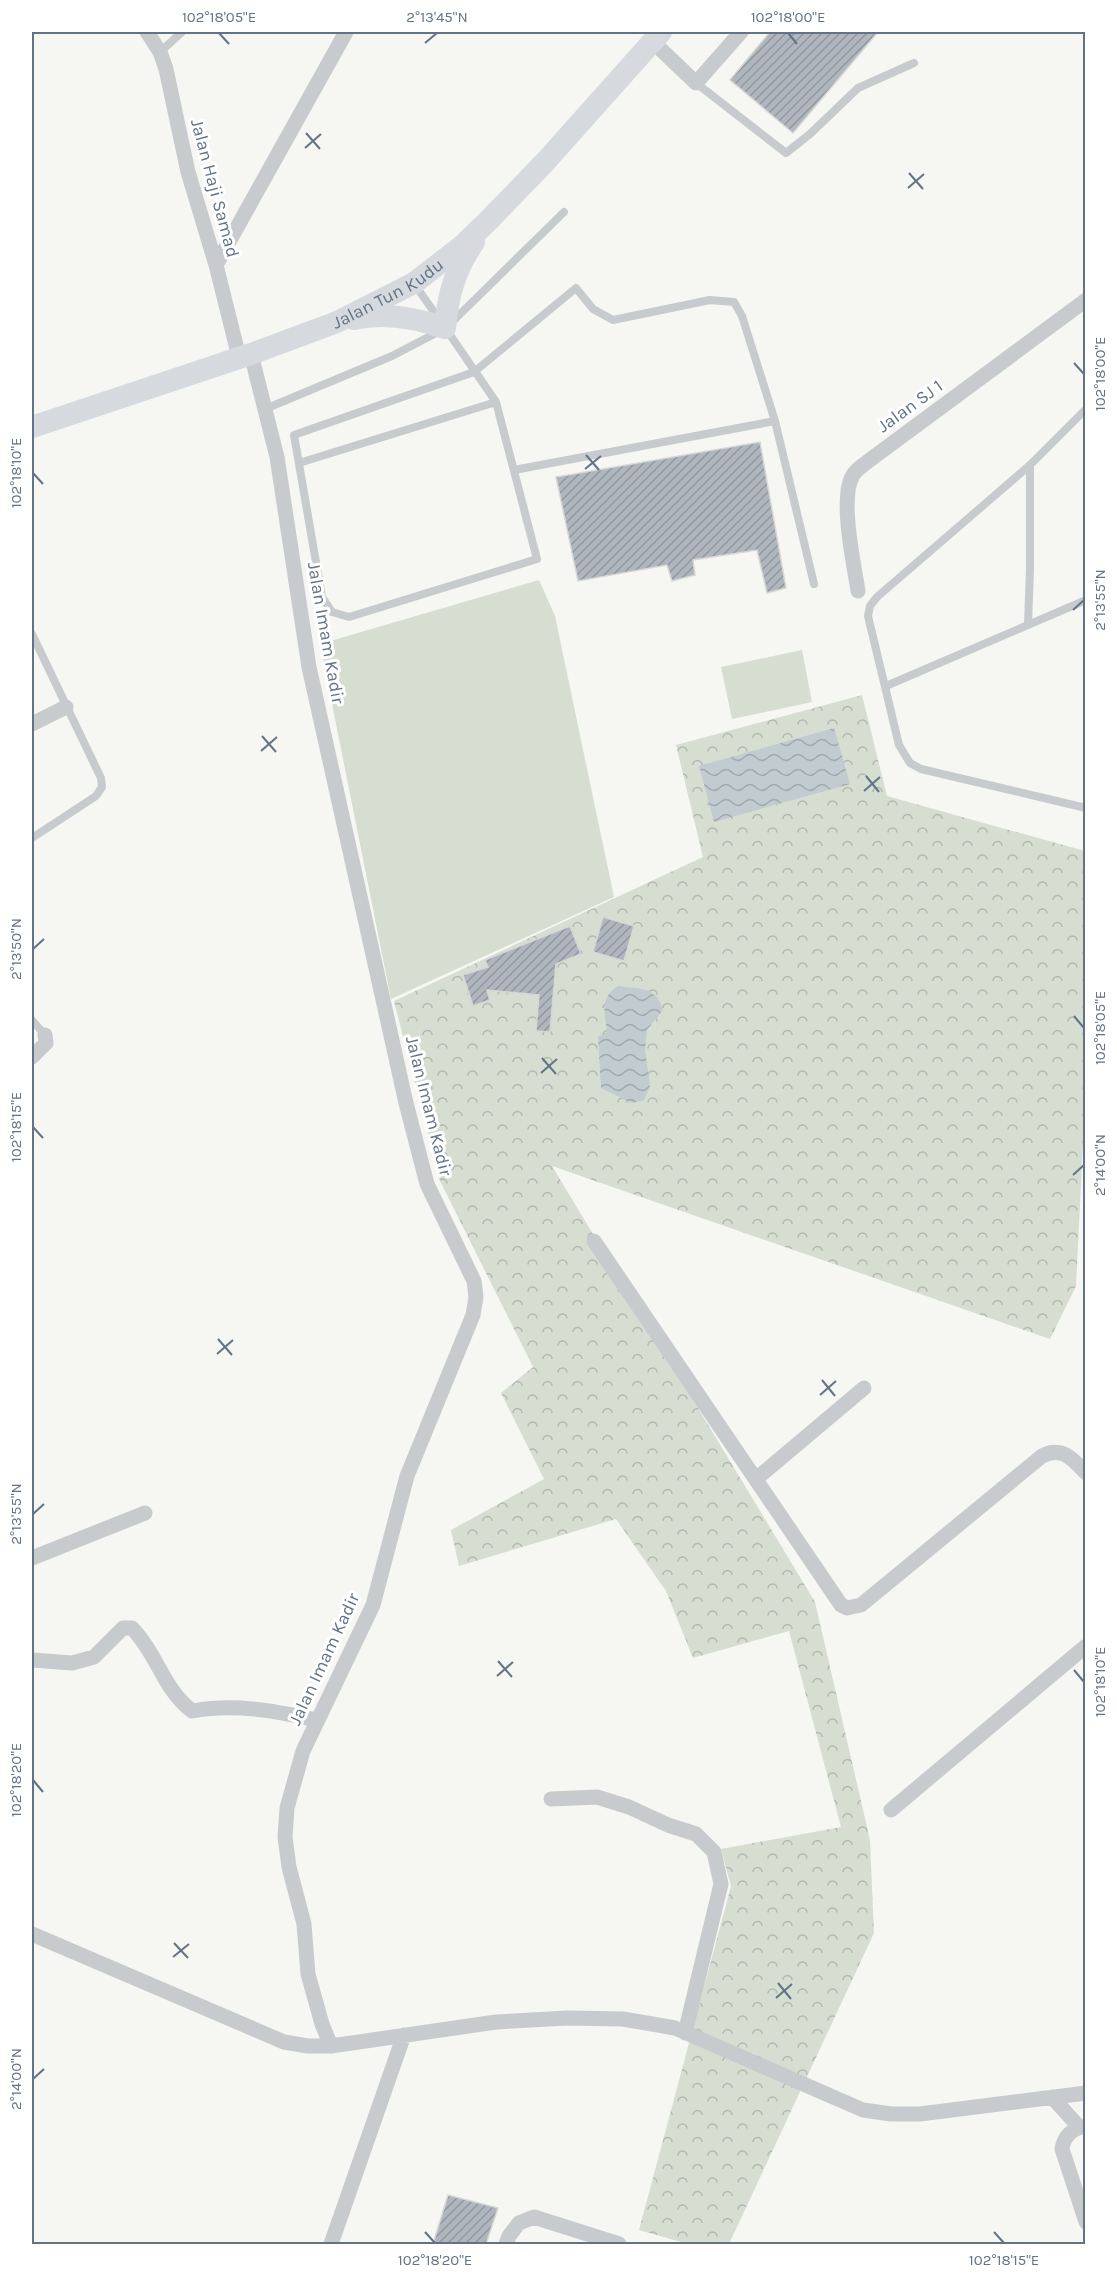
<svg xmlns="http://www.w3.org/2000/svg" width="1117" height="2276" font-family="Karla,sans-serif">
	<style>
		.grass { fill: #d6ded2 }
		.forest { fill: url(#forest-crowns) }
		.water { fill: url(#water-waves) }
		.building { fill: url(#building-hatch); stroke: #d7d7d5; stroke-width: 1.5 }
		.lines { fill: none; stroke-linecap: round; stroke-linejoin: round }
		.service { stroke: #c8cbce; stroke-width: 8 }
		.minor { stroke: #c8cbce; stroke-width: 15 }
		.secondary { stroke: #d6dadf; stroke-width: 22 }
		.ticks { fill: none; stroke: #627386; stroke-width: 2 }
		.labels { text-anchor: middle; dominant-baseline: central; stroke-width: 6; stroke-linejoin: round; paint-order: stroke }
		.street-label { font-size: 18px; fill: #627386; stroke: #fff }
		.neatline { fill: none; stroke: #627386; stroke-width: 2 }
		.ticks-label { font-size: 15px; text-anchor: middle; fill: #627386 }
	</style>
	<defs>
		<pattern id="forest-crowns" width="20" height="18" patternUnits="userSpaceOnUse" patternTransform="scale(1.5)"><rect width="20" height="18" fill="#d6ded2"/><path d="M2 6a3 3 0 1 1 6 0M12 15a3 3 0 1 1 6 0" fill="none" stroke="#b1b8b0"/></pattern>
		<pattern id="water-waves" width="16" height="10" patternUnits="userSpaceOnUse" patternTransform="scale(1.5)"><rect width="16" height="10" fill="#c1cbd0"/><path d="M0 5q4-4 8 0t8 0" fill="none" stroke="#a0a9ae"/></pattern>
		<pattern id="building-hatch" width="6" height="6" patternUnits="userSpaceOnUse" patternTransform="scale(1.5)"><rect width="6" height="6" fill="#afb6bd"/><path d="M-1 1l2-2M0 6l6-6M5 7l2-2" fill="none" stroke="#92989f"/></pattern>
	</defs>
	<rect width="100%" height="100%" fill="#f6f6f2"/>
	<path class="grass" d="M539 580 555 616 614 897 391 999 320 644Z
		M802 650 812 702 732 719 721 667Z"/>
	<path class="forest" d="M862 695 887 796 1085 851 1086 1084 1076 1286 1050 1339 552 1166 815 1602 870 1840 874 1933 729 2244H688L639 2230 731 1886 721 1849 841 1827 789 1631 693 1658 666 1591 616 1519 459 1566 451 1530 544 1479 501 1393 533 1367 440 1181 394 1001 703 857 676 745Z"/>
	<path class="water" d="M834 728 850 784 714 822 699 766Z
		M618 986C640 989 656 986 663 1010L647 1030 645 1050 650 1086 644 1100 632 1103 601 1088 598 1037 607 1032C605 1013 599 998 618 986Z"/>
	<path class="building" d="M770 32H878L793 133 730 80Z
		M760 442 786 588 767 593 757 550 693 560 695 575 672 581 667 565 578 581 556 477Z
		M603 917 634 926 624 961 593 952Z
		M570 926 581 954 556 964 550 1032 536 1031 539 995 487 990 490 1000 473 1006 463 975 488 967 485 960Z
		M448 2195 498 2208 486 2244H433Z"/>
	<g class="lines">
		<path class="service" d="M160 52 182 32
			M696 83 786 153 810 134 858 88 914 63
			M415 285 439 319
			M452 322 564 212
			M446 329 496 402 537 559 349 617 332 612 322 597 294 435 474 372 576 288 593 309 613 320 710 300 734 302 742 316 775 421 814 584
			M265 409 392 356 440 331
			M1086 409 1030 465 877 597 870 606 868 616 899 745 910 763 921 769 1086 808
			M299 463 496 402
			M514 470 775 421
			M1028 625 1030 569V465
			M32 634 101 778 102 787 96 796 32 838
			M886 686 1086 600
			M32 1020 45 1035"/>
		<path class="minor" d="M147 32 160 52 166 69 188 172 216 265 239 357
			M652 41 696 83 741 32
			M216 265 346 32
			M251 354 277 457 309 667 406 1103 427 1184 474 1281 476 1297 473 1315 407 1476 373 1605 303 1751 287 1808 285 1837 289 1867 304 1924 308 1974 322 2024 331 2046
			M858 591C854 564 839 498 853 475 856 470 862 466 867 462L1086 300
			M32 724 66 707
			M32 1057 46 1043 45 1035
			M594 1241 841 1605 847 1608 861 1605 1042 1456C1062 1446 1072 1458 1086 1473
			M756 1479 864 1388
			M32 1558 145 1513
			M32 1660 72 1663 94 1657 123 1628H132C158 1655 163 1689 192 1711 235 1703 275 1711 317 1720
			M551 1799 597 1797 629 1807 668 1825 696 1834 714 1852 721 1884 685 2033
			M891 1810 1086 1646
			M32 1934 284 2042 308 2046H331L496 2022 568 2018 623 2019 675 2028 863 2110 891 2114H920L1086 2093
			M1052 2097 1079 2127
			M1086 2126C1072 2129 1064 2135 1062 2149L1086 2222
			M331 2244 404 2035
			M506 2244 509 2236 519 2223 534 2217 619 2244"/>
		<g class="secondary">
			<path d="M354 319C385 312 416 318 445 328 448 294 455 270 474 242"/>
			<path id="s1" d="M32 427 251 354 337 322 414 283 462 246 489 220 546 161 661 32"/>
		</g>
	</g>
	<path class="ticks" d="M219 33 229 44M788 33 797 44M425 43 437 33M306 133 320 149M305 148 321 134M909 173 923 189M908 188 924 174M1074 363 1084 374M586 455 599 470M585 469 601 456M33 473 43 484M1073 610 1084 600M262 736 276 752M261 751 277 737M866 776 879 792M864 791 880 777M33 949 44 939M1074 1016 1084 1028M542 1058 556 1074M541 1073 557 1059M33 1127 43 1138M1073 1175 1084 1165M218 1339 232 1355M217 1354 233 1340M822 1380 835 1396M820 1395 836 1381M33 1514 44 1504M498 1661 512 1677M1074 1670 1084 1682M497 1676 513 1662M33 1780 43 1792M174 1943 188 1958M173 1957 189 1944M778 1983 791 1999M776 1998 792 1984M33 2079 44 2069M425 2232 435 2243M994 2232 1004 2243"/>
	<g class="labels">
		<g class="street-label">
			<text transform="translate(215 188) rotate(75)">Jalan Haji Samad</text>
			<text stroke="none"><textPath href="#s1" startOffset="381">Jalan Tun Kudu</textPath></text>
			<text transform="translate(910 406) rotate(-36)">Jalan SJ 1</text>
			<text transform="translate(326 633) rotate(80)">Jalan Imam Kadir</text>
			<text transform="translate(429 1106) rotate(76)">Jalan Imam Kadir</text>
			<text transform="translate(324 1659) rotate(-65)">Jalan Imam Kadir</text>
		</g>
	</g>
	<rect width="1117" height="2276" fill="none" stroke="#ffffff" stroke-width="66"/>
	<rect x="33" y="33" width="1051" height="2210" class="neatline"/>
	<g class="ticks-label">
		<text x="219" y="22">102°18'05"E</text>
		<text x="437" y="22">2°13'45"N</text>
		<text x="788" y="22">102°18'00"E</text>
		<text transform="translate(1100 374) rotate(-90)" y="5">102°18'00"E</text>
		<text transform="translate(16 473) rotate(-90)" y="5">102°18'10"E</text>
		<text transform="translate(1100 600) rotate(-90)" y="5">2°13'55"N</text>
		<text transform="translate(16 949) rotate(-90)" y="5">2°13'50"N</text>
		<text transform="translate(1100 1028) rotate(-90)" y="5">102°18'05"E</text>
		<text transform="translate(16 1127) rotate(-90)" y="5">102°18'15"E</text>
		<text transform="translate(1100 1165) rotate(-90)" y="5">2°14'00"N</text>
		<text transform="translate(16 1514) rotate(-90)" y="5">2°13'55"N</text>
		<text transform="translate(1100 1682) rotate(-90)" y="5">102°18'10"E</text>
		<text transform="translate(16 1780) rotate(-90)" y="5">102°18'20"E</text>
		<text transform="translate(16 2079) rotate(-90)" y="5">2°14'00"N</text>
		<text x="435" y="2265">102°18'20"E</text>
		<text x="1004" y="2265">102°18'15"E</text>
	</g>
</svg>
